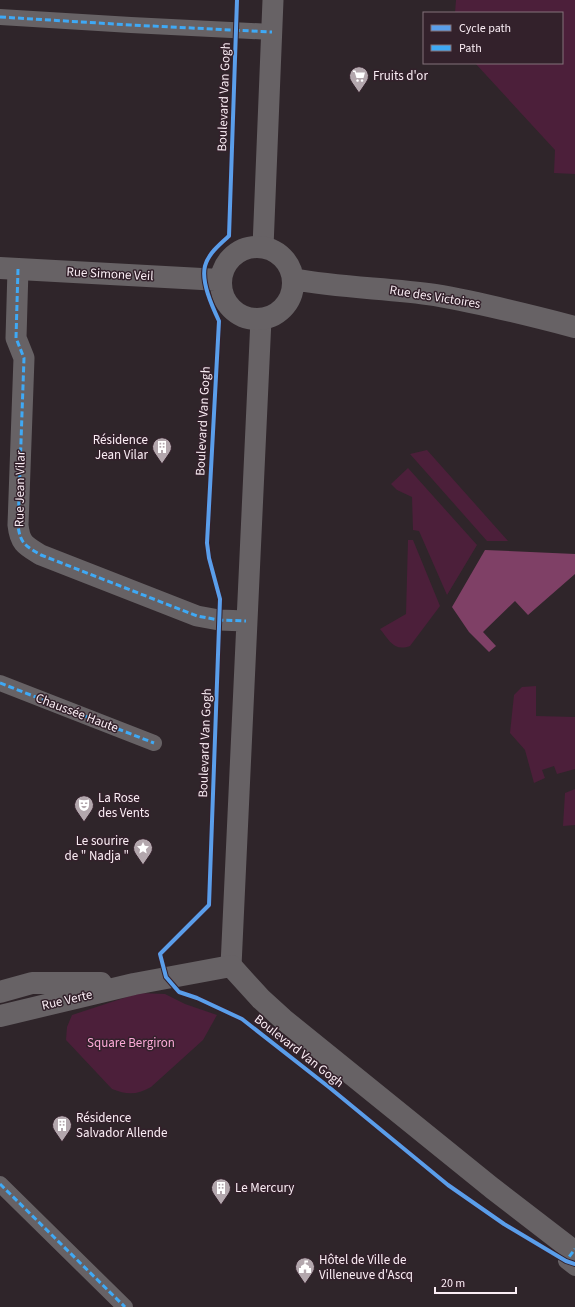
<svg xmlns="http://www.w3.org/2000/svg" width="575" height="1307" font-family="'Source Sans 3',sans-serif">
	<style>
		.green { fill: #4c1f3a }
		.forest { fill: #7f4066 }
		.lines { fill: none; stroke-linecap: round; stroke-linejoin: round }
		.pedestrian { stroke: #676265; stroke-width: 16 }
		.minor { stroke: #676265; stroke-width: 21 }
		.tertiary { stroke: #676265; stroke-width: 22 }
		.quiet { stroke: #3fa9f5; stroke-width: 3; stroke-dasharray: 6 3; stroke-linecap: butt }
		.cycleway-casing { stroke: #33212b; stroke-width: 6 }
		.cycleway { stroke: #5a9eea; stroke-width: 4 }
		.labels { text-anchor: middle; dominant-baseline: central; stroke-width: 3; stroke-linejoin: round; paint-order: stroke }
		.poi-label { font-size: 13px; fill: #faedf4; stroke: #33212b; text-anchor: start }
		.street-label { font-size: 13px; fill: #faedf4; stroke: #33212b }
		.park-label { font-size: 13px; fill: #fdaad8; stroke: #33212b }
	</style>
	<rect width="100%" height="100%" fill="#2f252a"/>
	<path class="green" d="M456 0H575V174L554 173 555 150 475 63H562V13H455Z
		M427 450 508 541H487L410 454Z
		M408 468 477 545 447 595 419 531 413 530 412 497 397 490 391 484Z
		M408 540H413L440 606 410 646C394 652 389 640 380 629L406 614Z
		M536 686V716L575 717V769L557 774 554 766 542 770 545 778 534 783 525 750 510 733 514 695 522 687Z
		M575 789V825L563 826 565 793Z
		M139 993 165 994 185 1004 217 1015 203 1040 151 1087C137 1095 127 1095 112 1089L66 1040 67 1027 72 1015Z"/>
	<path class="forest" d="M485 550 575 554V574L528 615 515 601 483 632 496 646 489 652 469 632 452 607Z"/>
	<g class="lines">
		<path class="pedestrian" d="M0 17 131 25 272 32
			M0 683 154 743
			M0 1184 125 1307
			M575 1249 566 1261 575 1268"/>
		<path class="minor" d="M263 247 273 0
			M18 269 16 338 24 358 18 525C20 544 26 546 41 555L197 616 219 620 246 621
			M231 966 261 319"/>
		<path class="tertiary" d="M221 283a36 36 0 1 1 72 0a36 36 0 1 1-72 0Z
			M0 268 220 280
			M293 279C340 288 388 288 435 295 482 303 529 315 575 327
			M0 992 32 983H101
			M0 1016 134 984 231 966 261 999 283 1019 492 1188 575 1252"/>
		<path class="quiet" d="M0 17 131 25 272 32
			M18 269 16 338 24 358 18 525C20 544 26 546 41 555L197 616 219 620 246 621
			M0 683 154 743
			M0 1184 125 1307
			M569 1263 566 1261 575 1249"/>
		<g class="cycleway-casing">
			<path id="cycleway" d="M237 0 229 236C220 244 208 254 205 266 201 282 212 306 219 321L207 543 209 558 220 599 209 905 160 954 166 977 179 992 197 998 242 1019 330 1088 448 1185 504 1224 566 1261 575 1264"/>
		</g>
		<use href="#cycleway" class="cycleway"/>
	</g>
	<defs>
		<g id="supermarket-pin" transform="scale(1)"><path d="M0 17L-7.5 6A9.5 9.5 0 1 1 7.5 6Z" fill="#b3a7ad" stroke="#33212b"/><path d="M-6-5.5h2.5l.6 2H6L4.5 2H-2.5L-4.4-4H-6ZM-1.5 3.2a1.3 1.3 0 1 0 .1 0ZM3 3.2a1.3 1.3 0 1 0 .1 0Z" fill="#fff"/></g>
		<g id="building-pin" transform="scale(1)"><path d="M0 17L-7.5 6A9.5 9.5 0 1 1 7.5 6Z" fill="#b3a7ad" stroke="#33212b"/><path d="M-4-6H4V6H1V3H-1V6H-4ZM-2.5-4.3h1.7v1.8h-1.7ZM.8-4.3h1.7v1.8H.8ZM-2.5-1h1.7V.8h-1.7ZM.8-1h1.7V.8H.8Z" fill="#fff"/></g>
		<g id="theatre-pin" transform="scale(1)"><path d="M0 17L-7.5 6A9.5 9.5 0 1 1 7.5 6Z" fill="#b3a7ad" stroke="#33212b"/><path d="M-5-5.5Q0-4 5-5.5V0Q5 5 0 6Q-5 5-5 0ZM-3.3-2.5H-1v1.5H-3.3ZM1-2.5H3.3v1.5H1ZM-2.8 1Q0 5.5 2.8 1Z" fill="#fff"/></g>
		<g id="sight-pin" transform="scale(1)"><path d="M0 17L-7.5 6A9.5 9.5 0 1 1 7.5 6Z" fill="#b3a7ad" stroke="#33212b"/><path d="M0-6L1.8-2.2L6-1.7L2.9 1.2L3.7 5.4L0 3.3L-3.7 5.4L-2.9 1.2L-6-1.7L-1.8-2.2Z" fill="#fff"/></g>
		<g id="civic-pin" transform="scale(1)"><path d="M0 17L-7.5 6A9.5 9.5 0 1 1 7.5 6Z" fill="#b3a7ad" stroke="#33212b"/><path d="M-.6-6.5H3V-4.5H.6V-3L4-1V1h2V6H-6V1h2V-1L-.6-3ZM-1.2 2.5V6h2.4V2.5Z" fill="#fff"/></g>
	</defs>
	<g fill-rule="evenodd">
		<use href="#supermarket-pin" x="359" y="76"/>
		<use href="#building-pin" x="162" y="447"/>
		<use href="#theatre-pin" x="84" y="805"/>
		<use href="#sight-pin" x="143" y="848"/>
		<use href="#building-pin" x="62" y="1125"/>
		<use href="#building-pin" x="221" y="1188"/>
		<use href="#civic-pin" x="305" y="1267"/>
	</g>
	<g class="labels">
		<g class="poi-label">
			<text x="373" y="76">Fruits d'or</text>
			<text x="148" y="440" text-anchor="end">Résidence<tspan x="148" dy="15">Jean Vilar</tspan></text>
			<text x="98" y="798">La Rose<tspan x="98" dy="15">des Vents</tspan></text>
			<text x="129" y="841" text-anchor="end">Le sourire<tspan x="129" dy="15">de " Nadja "</tspan></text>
			<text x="76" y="1118">Résidence<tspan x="76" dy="15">Salvador Allende</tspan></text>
			<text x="235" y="1188">Le Mercury</text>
			<text x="319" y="1260">Hôtel de Ville de<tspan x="319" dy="15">Villeneuve d'Ascq</tspan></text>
		</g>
		<g class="street-label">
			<text transform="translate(224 97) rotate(-88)">Boulevard Van Gogh</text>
			<text transform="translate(110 274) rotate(3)">Rue Simone Veil</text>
			<text transform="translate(435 297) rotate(9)">Rue des Victoires</text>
			<text transform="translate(203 421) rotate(-87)">Boulevard Van Gogh</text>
			<text transform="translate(20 489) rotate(-89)">Rue Jean Vilar</text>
			<text transform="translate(77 713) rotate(21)">Chaussée Haute</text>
			<text transform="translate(205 743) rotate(-88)">Boulevard Van Gogh</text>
			<text transform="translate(67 1000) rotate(-13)">Rue Verte</text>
			<text transform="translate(299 1051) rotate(38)">Boulevard Van Gogh</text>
		</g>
		<g class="park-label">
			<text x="131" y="1043">Square Bergiron</text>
		</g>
	</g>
	<rect x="423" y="12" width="140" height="52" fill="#33212b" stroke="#83737b"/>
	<rect x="431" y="25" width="20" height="6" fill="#5a9eea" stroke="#83737b"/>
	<text x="459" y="32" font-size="12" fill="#faedf4">Cycle path</text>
	<rect x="431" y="45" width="20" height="6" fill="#3fa9f5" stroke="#83737b"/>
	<text x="459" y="52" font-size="12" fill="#faedf4">Path</text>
	<path d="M435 1287v6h81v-6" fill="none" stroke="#faedf4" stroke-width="2"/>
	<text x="441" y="1287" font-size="12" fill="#faedf4" stroke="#33212b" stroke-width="3" paint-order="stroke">20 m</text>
</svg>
